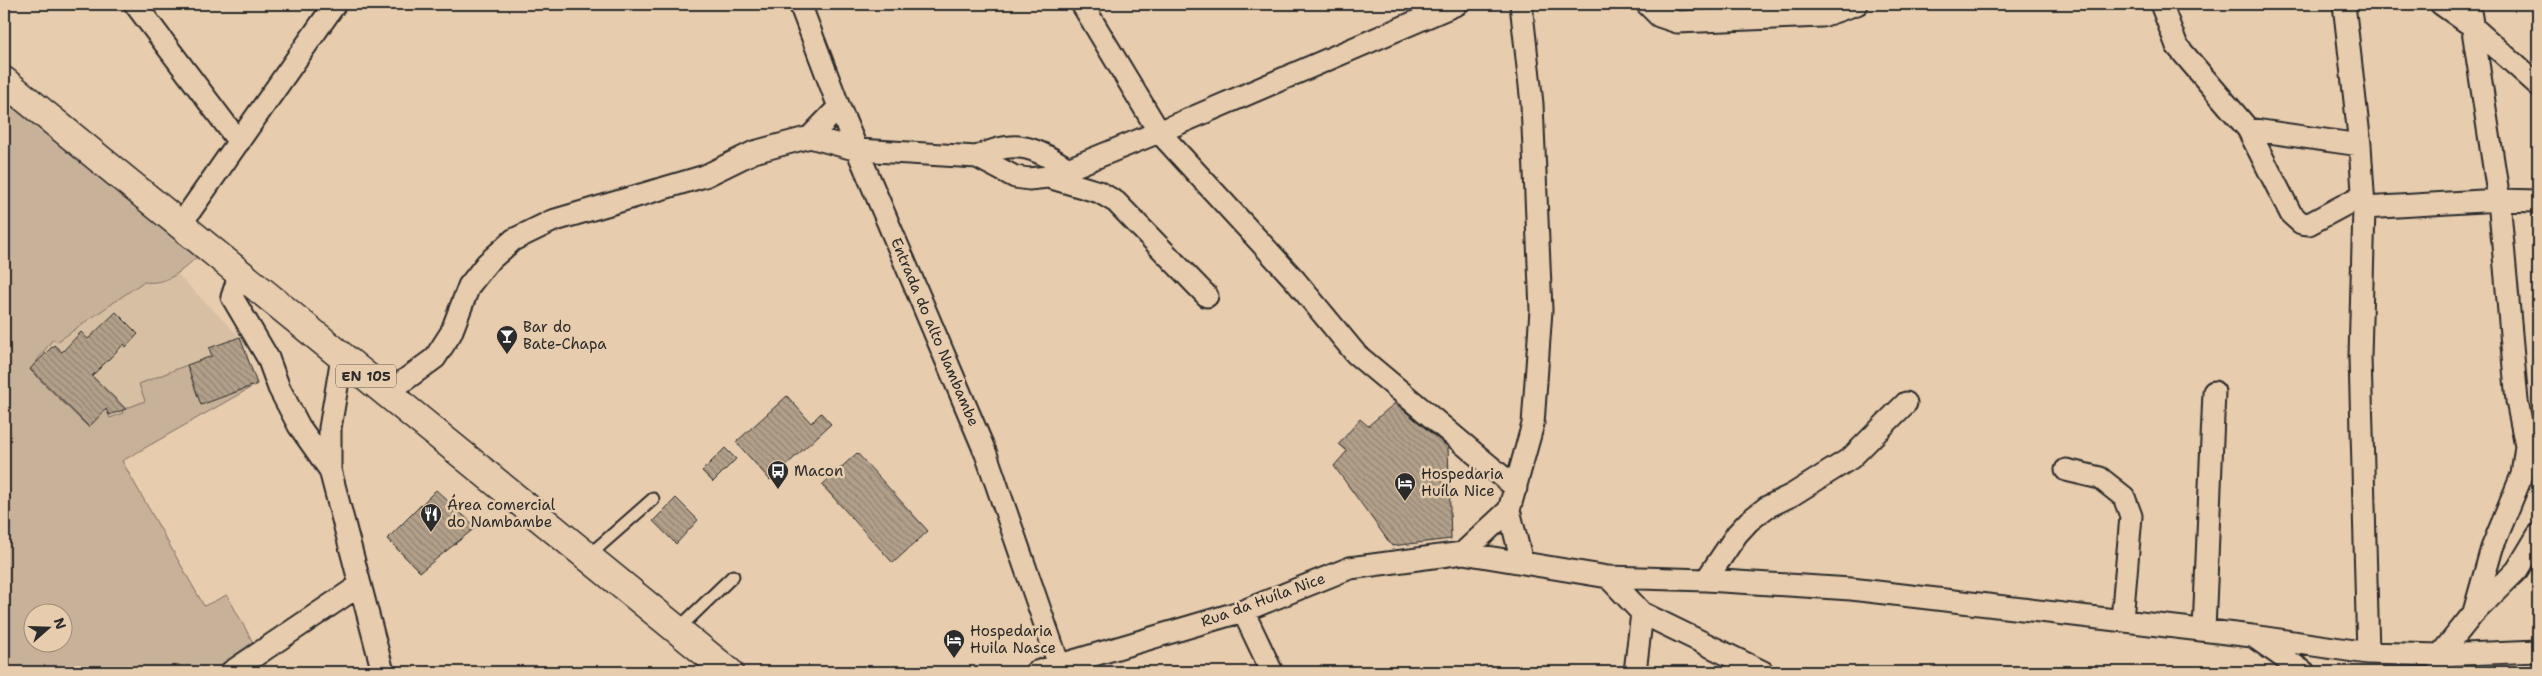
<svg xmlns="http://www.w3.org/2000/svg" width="2542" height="676" font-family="'Shantell Sans',sans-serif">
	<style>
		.built { fill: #d7bfa3 }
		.grass { fill: #c8b199; stroke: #7a6e62; fill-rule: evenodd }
		.building { fill: url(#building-back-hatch); stroke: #2b2b2b }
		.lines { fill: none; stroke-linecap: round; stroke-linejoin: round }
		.service-casing { stroke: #2b2b2b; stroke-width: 15 }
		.minor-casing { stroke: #2b2b2b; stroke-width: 25 }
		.primary-casing { stroke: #2b2b2b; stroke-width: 31 }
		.service { stroke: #e7ccae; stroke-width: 11 }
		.minor { stroke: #e7ccae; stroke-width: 21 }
		.primary { stroke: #e7ccae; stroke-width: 28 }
		.labels { text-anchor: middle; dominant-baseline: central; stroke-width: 5; stroke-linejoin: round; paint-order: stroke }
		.shield { fill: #e7ccae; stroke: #635b52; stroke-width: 1 }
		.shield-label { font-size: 14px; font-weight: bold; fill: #2b2b2b }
		.poi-label { font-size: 15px; fill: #2b2b2b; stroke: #e7ccae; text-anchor: start }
		.street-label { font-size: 15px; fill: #2b2b2b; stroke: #e7ccae }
	</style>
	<defs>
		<pattern id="building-back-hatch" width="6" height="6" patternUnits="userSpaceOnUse" patternTransform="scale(1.25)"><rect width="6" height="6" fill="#b2a08a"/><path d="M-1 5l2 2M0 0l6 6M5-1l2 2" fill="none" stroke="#918371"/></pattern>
	</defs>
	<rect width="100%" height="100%" fill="#e7ccae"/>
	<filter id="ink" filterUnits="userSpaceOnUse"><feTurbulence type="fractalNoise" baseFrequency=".02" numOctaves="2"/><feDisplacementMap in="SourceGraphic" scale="10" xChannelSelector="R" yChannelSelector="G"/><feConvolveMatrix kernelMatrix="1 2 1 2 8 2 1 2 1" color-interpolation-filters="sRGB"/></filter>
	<g filter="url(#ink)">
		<path class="built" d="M177 274 240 337 257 384 122 461 30 369 53 339 58 342 143 282 158 284Z"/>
		<path class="grass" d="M4 97 198 256C180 272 168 285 143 282L57 342 53 339 30 370 88 427 106 409 110 418 123 413 122 410 145 401 139 384 187 365 198 397 226 396 257 384 122 461 204 606 227 595 262 659 240 672H4ZM32 614H62V644H32Z"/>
		<path class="building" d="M116 312 138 334 126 347 124 344 92 376 126 409 109 415 106 409 89 427 30 369 54 345 62 352 81 332 88 339Z
			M240 337 257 384 201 405 187 365 212 356 209 348Z
			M787 396 811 423 821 413 831 424 770 480 736 442Z
			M1395 403 1448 447 1451 539 1392 546 1334 466 1347 451 1339 444 1360 419 1368 426Z
			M725 448 736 459 713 482 702 471Z
			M857 453 928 531 893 563 822 485Z
			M436 490 476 527 420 572 387 539Z
			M676 498 698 520 676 544 653 521Z"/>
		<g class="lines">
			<g class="service-casing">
				<path id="service" d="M587 557 653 499
					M677 630 733 576"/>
			</g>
			<g class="minor-casing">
				<path id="minor" d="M135 4 239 142
					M800 4 839 107 986 454 1059 665
					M1082 4 1159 132 1294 279 1356 354 1516 488
					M1647 4 1659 16 1677 22 1822 16 1857 4
					M2161 4 2177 46 2248 129 2291 214 2301 223 2309 224 2363 195
					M2344 4 2360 145 2364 208 2360 357 2368 653
					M2441 4 2472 26 2538 85
					M2469 4 2499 200 2517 401 2526 446 2522 475 2492 548 2474 612
					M2248 129 2360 145
					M810 137 839 107
					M977 157C1014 139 1033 146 1067 168
					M1048 177 1099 192 1116 202 1207 296
					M2364 208 2499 200 2538 201
					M181 224 335 4
					M240 273 232 297 268 358 279 388 299 426 330 470V428L342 357
					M387 393 435 358 451 333 469 286 487 263 513 240 552 221 705 176 754 152 810 137 858 150 977 157 1015 177 1029 179 1048 177 1159 132 1457 4
					M330 470 383 672
					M2066 470 2100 478 2124 497 2131 516 2122 620
					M1509 510 1522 562
					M1463 553 1509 510 1533 424 1541 310 1532 104 1521 4
					M1608 577 1642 613 1763 672
					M1706 580 1737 534 1749 521 1767 507 1792 495 1851 458 1906 403
					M1243 611 1272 672
					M2204 630 2214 392
					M2257 639 2304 672
					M231 672 360 585
					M1036 672 1243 611 1350 568 1463 553 1608 577 1706 580 1851 589 2252 636 2368 653 2440 655 2473 614 2517 570 2538 535
					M1635 672 1642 613
					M2440 672V655L2538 651"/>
			</g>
			<g class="primary-casing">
				<path id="primary" d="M4 81 729 672"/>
			</g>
			<use href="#service" class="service"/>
			<use href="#minor" class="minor"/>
			<use href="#primary" class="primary"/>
		</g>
	</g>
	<defs>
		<g id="bar-pin" transform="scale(1.125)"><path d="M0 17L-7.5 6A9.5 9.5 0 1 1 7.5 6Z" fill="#2b2b2b" stroke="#e7ccae"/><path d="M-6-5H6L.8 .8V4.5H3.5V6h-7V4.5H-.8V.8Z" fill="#fff"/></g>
		<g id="bus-pin" transform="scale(1.125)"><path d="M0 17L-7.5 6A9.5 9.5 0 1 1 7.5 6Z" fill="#2b2b2b" stroke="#e7ccae"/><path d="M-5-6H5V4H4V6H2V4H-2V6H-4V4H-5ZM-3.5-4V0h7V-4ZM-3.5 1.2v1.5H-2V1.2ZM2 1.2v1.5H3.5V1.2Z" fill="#fff"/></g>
		<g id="hotel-pin" transform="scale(1.125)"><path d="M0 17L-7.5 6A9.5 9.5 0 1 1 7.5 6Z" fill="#2b2b2b" stroke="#e7ccae"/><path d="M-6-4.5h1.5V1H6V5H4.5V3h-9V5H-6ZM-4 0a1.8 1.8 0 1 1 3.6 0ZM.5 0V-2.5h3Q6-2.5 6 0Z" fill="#fff"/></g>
		<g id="restaurant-pin" transform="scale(1.125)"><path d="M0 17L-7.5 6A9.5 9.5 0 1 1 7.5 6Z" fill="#2b2b2b" stroke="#e7ccae"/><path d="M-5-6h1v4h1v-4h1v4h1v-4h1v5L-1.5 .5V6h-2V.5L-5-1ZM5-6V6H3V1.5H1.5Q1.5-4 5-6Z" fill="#fff"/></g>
	</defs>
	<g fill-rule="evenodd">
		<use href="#bar-pin" x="507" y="336"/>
		<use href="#bus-pin" x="778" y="471"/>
		<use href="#hotel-pin" x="1405" y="483"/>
		<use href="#restaurant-pin" x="431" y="514"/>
		<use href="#hotel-pin" x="954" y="640"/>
	</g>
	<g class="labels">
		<rect class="shield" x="336" y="364.5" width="60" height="23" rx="4"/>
		<g class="shield-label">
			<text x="366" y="376">EN 105</text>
		</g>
		<g class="poi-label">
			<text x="523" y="327">Bar do<tspan x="523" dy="17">Bate-Chapa</tspan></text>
			<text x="794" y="471">Macon</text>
			<text x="1421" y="474">Hospedaria<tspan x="1421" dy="17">Huíla Nice</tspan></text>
			<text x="447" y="505">Área comercial<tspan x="447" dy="17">do Nambambe</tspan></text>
			<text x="970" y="631">Hospedaria<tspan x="970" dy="17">Huila Nasce</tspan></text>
		</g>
		<g class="street-label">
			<text transform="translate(935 332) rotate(67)">Entrada do alto Nambambe</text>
			<text transform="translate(1263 600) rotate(-20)">Rua da Huíla Nice</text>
		</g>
	</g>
	<rect width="2542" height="676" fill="none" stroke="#e7ccae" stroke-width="20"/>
	<rect x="10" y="10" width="2522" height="656" fill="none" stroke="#2b2b2b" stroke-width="2" filter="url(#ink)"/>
	<g transform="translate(48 628) rotate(70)"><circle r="24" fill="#e7ccae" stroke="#9c8c7a"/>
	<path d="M0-4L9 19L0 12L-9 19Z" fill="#2b2b2b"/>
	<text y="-8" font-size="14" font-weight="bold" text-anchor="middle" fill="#2b2b2b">N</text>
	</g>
</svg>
